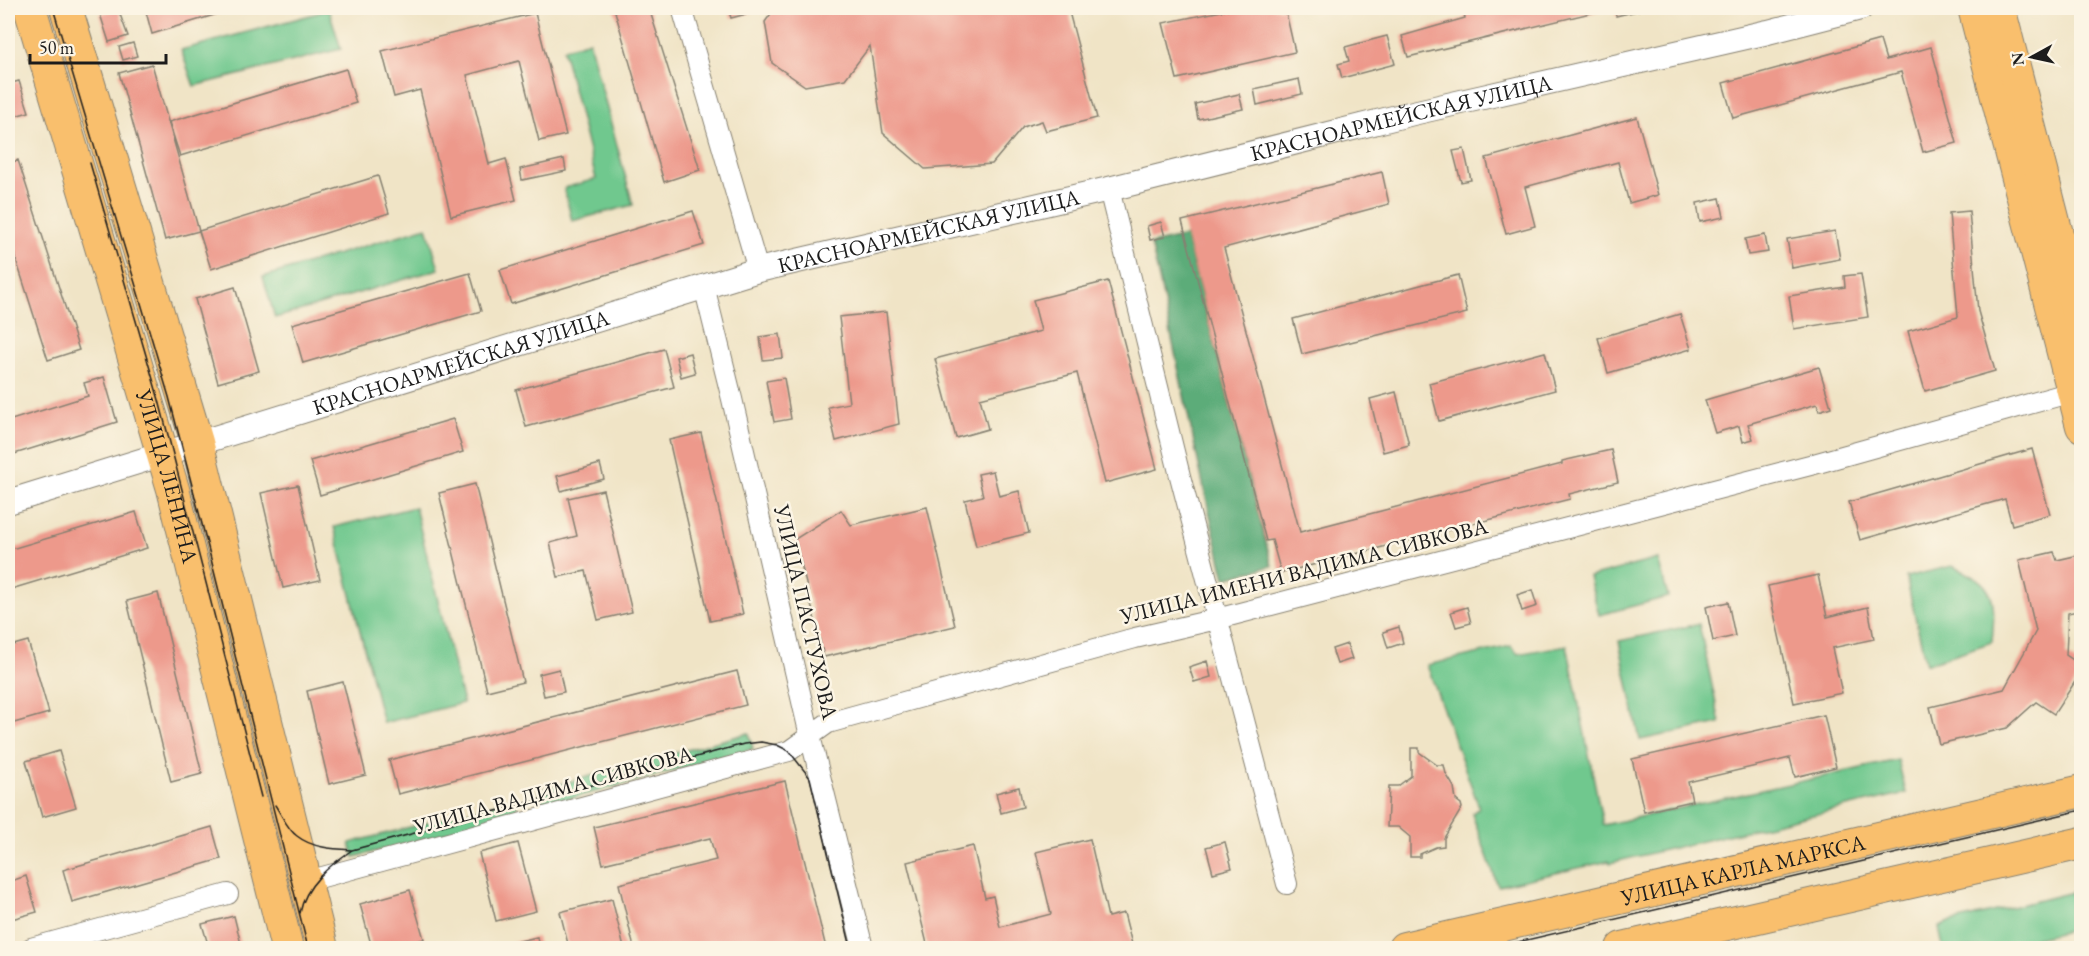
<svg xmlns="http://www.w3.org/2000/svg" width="2089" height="956" font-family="'EB Garamond',serif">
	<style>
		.green { fill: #70c88e; stroke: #467255; stroke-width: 1.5 }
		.forest { fill: #5cac79; stroke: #3c644a; stroke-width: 1.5 }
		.building { fill: #ed998b }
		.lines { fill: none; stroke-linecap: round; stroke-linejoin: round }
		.minor-casing { stroke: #868071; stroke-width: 22 }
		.tertiary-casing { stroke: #868071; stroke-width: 26 }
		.primary-casing { stroke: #868071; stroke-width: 34 }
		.minor { stroke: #fff; stroke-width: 20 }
		.tertiary { stroke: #fff; stroke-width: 24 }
		.primary { stroke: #f9bf6d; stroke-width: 32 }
		.tram { stroke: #1c1c1c; stroke-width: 1.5 }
		.labels { text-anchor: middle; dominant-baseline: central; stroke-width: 5; stroke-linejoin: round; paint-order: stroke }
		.street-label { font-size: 22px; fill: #1c1c1c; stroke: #fcf5e5 }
	</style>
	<rect width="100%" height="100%" fill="#fcf5e5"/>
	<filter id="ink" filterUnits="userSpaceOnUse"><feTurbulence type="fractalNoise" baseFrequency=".0167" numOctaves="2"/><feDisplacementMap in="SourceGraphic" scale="12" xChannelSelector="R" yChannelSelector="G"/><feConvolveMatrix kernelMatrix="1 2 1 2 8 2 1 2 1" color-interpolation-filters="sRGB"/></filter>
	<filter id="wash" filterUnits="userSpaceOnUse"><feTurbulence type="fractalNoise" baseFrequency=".008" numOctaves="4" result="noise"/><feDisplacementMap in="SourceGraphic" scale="24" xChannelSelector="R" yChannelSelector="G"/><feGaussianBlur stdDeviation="1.35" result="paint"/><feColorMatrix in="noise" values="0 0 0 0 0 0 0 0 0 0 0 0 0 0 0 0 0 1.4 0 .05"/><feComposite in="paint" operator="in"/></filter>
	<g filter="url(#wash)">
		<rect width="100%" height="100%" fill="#f0e4c6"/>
		<path class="green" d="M329 10 341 49 194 86 181 50Z
			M589 41 633 205 572 221 564 188 596 179 563 49Z
			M427 227 439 269 275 318 263 277Z
			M415 507 463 703 383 723 334 527Z
			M1658 559 1668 597 1599 615 1589 577Z
			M1952 566C1996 584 1996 597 1992 642L1926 664 1906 577Z
			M1699 624 1720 723 1640 740 1619 641Z
			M1567 645 1603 825 1898 760 1906 793 1610 863 1609 861 1498 886 1472 814 1479 807 1427 665 1511 646 1518 654Z
			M749 733 753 749 543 806 539 790Z
			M515 799 519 814 354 857 350 843Z
			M2081 890V928L1995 948H1943L1939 927 1947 923Z"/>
		<path class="forest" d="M1186 236 1272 566 1225 578C1197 468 1177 355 1151 244Z"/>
		<g id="blocks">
			<path class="building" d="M145 8H237L152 34Z
				M614 8H649L700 170 664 182Z
				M728 8H769L731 18Z
				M775 8H1068L1097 118 1046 131 1042 121 1023 127 992 164 925 169 883 133 870 46 845 79 805 86 772 63 765 22Z
				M1236 8H1285L1295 52 1177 79 1163 23Z
				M1463 8H1603V10L1408 57 1402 36 1465 18Z
				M1614 8H1649L1616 16Z
				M118 9 128 36 109 42 100 14Z
				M535 13 566 135 539 141 519 61 467 75 489 164 506 159 516 200 451 216 420 90 394 97 382 51Z
				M1387 36 1395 64 1342 78 1338 64 1349 61 1345 47Z
				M1880 40 1886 60 1931 47 1957 143 1923 152 1901 72 1733 118 1723 83Z
				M133 43 137 56 123 60 119 47Z
				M152 64 199 231 165 240 119 73Z
				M346 69 356 103 180 156 169 122Z
				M1299 79 1302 94 1257 105 1254 89Z
				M19 81 29 112 8 118V84Z
				M1239 94 1243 109 1198 119 1195 104Z
				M1637 117 1658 195 1629 203 1618 162 1525 187 1535 226 1506 234 1486 158Z
				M1464 149 1471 180 1461 182 1453 151Z
				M564 159 566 171 522 180 520 169Z
				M18 160 79 350 48 360 8 234V164Z
				M1382 172 1389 204 1224 248 1300 532 1562 464V461L1611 450 1618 482 1569 494 1570 499 1281 573 1272 540 1266 541 1182 221Z
				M378 176 389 213 211 269 199 231Z
				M1720 198 1724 217 1700 222 1697 203Z
				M693 211 704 245 511 304 500 270Z
				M1969 211 1978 311 1995 371 1925 391 1908 331 1958 317 1949 213Z
				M1161 222 1165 237 1150 240 1147 226Z
				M1835 231 1840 259 1792 268 1787 239Z
				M1765 235 1768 252 1748 255 1745 239Z
				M470 273 481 311 303 363 292 324Z
				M1861 274 1868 317 1794 329 1789 296 1845 287 1844 276Z
				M1458 275 1467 313 1302 354 1293 319Z
				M1108 281 1157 469 1105 483 1077 373 980 398 988 429 956 438 935 359 1041 331 1033 300Z
				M235 287 259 371 218 383 195 299Z
				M886 312 899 424 836 441 828 407 849 403 839 317Z
				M1680 314 1691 349 1608 373 1598 338Z
				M780 334 783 358 763 360 760 337Z
				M664 349 674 387 526 427 516 390Z
				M1545 352 1555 390 1439 421 1429 383Z
				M690 353 695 373 681 377 676 357Z
				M1819 367 1831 407 1819 411 1817 404 1748 424 1753 439 1743 442 1739 426 1715 433 1705 400Z
				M104 377 117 422 8 456V421L88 396 84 383Z
				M784 378 791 419 774 422 766 381Z
				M1396 392 1409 445 1383 452 1370 399Z
				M453 419 463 452 320 495 310 461Z
				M701 433 743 614 710 621 669 440Z
				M2032 449 2050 514 2012 525 2005 499 1860 540 1849 502Z
				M600 464 604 479 561 491 557 476Z
				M993 471 999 496 1019 491 1029 533 976 546 965 500 983 496 978 474Z
				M475 484 523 682 487 691 439 493Z
				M298 485 320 580 283 588 261 493Z
				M603 490 632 612 598 620 586 571 558 577 550 543 577 536 568 498Z
				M927 507 955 626 824 657 795 539 841 510 851 525Z
				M136 512 147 548 8 590V550Z
				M2054 552 2057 560 2079 555 2082 569V610L2068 613 2066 655 2082 666V671L2054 714 2036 702 2007 728 1939 744 1930 707 2004 689 2036 631 2019 560Z
				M1818 575 1827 617 1868 607 1874 639 1832 648 1842 693 1794 703 1768 586Z
				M1532 590 1537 606 1522 611 1517 595Z
				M158 593 202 774 171 782 127 601Z
				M1728 602 1735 636 1713 641 1706 607Z
				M1467 607 1471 623 1456 627 1451 612Z
				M1399 627 1403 643 1388 648 1383 632Z
				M8 638 10 646 28 641 49 713 14 723 12 716 8 717Z
				M1347 644 1352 659 1337 664 1332 649Z
				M1207 661 1211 677 1194 682 1189 667Z
				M559 669 564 692 544 696 539 674Z
				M737 671 746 705 398 794 389 760Z
				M343 682 366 775 329 784 307 691Z
				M1824 715 1836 767 1795 777 1790 758 1688 782 1692 801 1644 812 1632 759Z
				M1411 748H1419V752L1437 765H1444L1446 774 1454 787 1456 800 1461 804 1462 808 1444 838V846L1436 847 1420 854V857H1410V837L1398 827H1387L1389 786H1398L1411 776Z
				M59 751 76 807 42 817 26 761Z
				M785 781 826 948H634L619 884 716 860 710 838 603 864 594 827Z
				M1019 787 1023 807 1001 813 996 793Z
				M212 827 221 859 72 902 63 870Z
				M1090 839 1108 917 1124 913 1133 948H928L907 862 973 846 985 898 993 896 1000 927 1051 914 1036 852Z
				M1225 842 1232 868 1213 873 1206 847Z
				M518 843 536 911 496 921 479 853Z
				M26 876 37 912 8 920V882Z
				M410 890 424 939 389 948H372L360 904Z
				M612 899 624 948H569L560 912Z
				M234 916 242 948H209L202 924Z
				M537 937 539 948H489Z"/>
		</g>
	</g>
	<g filter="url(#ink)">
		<use href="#blocks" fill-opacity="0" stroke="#868071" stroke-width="1.5"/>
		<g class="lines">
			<g class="minor-casing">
				<path id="minor" d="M682 8 758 270
					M1109 189 1180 476 1287 884
					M704 286 732 399 810 736 863 948
					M304 882 789 751 828 723 1135 638 1217 619 1814 464 2072 392
					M31 948 228 894"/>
			</g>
			<g class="tertiary-casing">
				<g id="tertiary">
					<path id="s1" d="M8 502 758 270 1109 189 1413 113 1768 32 1861 8"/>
				</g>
			</g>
			<g class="primary-casing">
				<g id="primary">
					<path id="s2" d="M30 8 173 489 287 948"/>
					<path d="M66 8 197 442 322 948"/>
					<path d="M1974 8 2082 426"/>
					<path d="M1999 8 2082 331"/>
					<path id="s3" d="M1404 948 2082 791"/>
					<path d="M1622 948 2082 843"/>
				</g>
			</g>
			<use href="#minor" class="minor"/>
			<use href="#tertiary" class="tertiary"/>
			<use href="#primary" class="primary"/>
			<path class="tram" d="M53 8 169 397 209 551 308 948
				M90 163 159 400 261 797
				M275 805C281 814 288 830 297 836 312 848 333 849 352 850L744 744 761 742 777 745 789 751 810 778 851 948
				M300 913C305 885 330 865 352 850
				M1492 948 2082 810"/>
		</g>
	</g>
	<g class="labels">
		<g class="street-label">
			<text stroke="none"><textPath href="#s1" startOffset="1446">КРАСНОАРМЕЙСКАЯ УЛИЦА</textPath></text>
			<text stroke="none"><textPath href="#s1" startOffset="960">КРАСНОАРМЕЙСКАЯ УЛИЦА</textPath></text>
			<text stroke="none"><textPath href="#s1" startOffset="474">КРАСНОАРМЕЙСКАЯ УЛИЦА</textPath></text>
			<text stroke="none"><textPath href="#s2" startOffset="488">УЛИЦА ЛЕНИНА</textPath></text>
			<text transform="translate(1304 571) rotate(-14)">УЛИЦА ИМЕНИ ВАДИМА СИВКОВА</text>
			<text transform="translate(806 612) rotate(77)">УЛИЦА ПАСТУХОВА</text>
			<text transform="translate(553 790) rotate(-15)">УЛИЦА ВАДИМА СИВКОВА</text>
			<text stroke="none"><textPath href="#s3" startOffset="348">УЛИЦА КАРЛА МАРКСА</textPath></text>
		</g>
	</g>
	<rect width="2089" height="956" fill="none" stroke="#fcf5e5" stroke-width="30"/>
	<g transform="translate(2032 57) rotate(262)" stroke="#fcf5e5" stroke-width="4.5" paint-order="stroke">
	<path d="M0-4.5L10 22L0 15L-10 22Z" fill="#1c1c1c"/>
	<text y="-9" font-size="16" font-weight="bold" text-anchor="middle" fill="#1c1c1c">N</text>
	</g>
	<path d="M30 54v9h136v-9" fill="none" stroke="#1c1c1c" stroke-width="3"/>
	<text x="39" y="54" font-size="18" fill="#1c1c1c" stroke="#fcf5e5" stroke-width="4.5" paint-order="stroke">50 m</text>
</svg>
